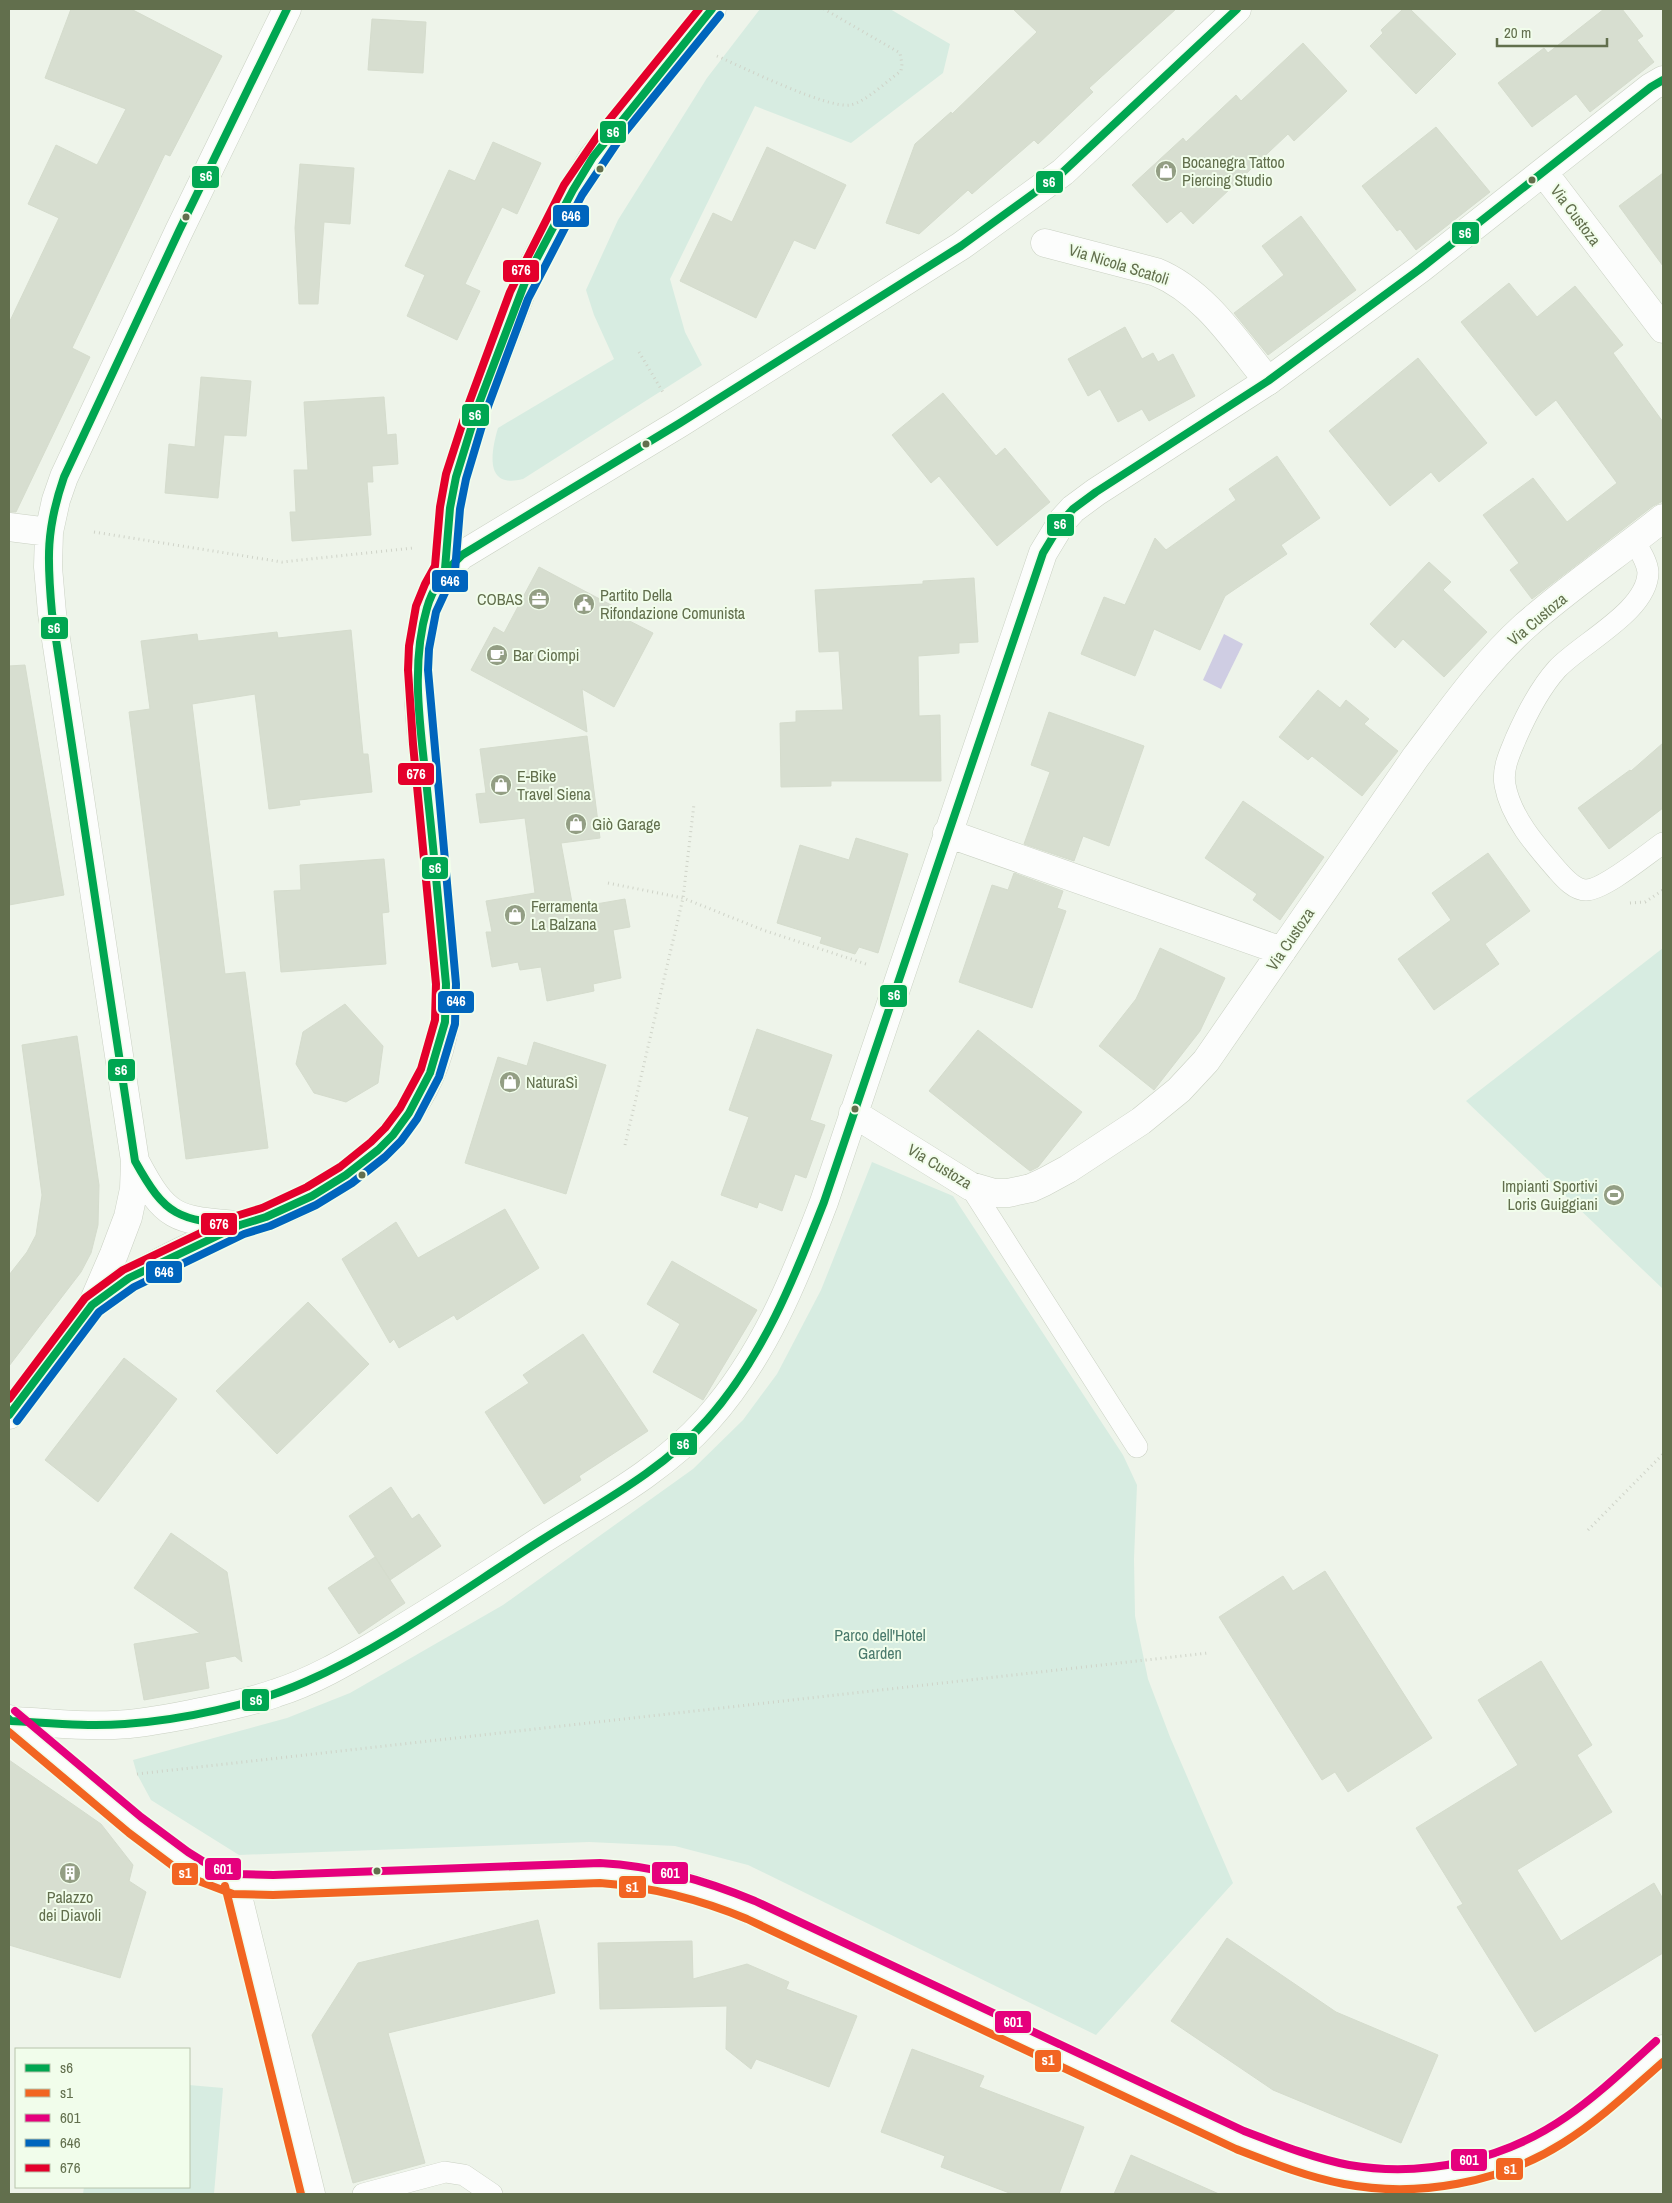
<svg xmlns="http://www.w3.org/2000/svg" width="1672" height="2203" font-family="'Archivo Narrow',sans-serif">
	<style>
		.green { fill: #d7ece1 }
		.water { fill: #cfcde3 }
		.building { fill: #d7ded0; stroke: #d5dccd }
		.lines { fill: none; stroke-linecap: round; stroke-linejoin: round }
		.service-casing { stroke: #cad1c3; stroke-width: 22 }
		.pedestrian-casing { stroke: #cad1c3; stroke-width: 29 }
		.minor-casing { stroke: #cad1c3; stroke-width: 29 }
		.path { stroke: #cfd3c8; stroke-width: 3; stroke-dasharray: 1 4; stroke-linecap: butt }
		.service { stroke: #fcfdfc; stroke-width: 21 }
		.pedestrian { stroke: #fcfdfc; stroke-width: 28 }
		.minor { stroke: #fcfdfc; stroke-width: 28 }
		.bus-1-casing { stroke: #f1fdeb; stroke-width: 11 }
		.bus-2-casing { stroke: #f1fdeb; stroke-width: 11 }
		.bus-3-casing { stroke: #f1fdeb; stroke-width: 11 }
		.bus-4-casing { stroke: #f1fdeb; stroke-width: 11 }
		.bus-5-casing { stroke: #f1fdeb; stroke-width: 11 }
		.bus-1 { stroke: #00a651; stroke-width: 8 }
		.bus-2 { stroke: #f26522; stroke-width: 8 }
		.bus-3 { stroke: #e5007d; stroke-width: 8 }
		.bus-4 { stroke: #0065bd; stroke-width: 8 }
		.bus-5 { stroke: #e4002b; stroke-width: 8 }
		.bus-dot { fill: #626f4d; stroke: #f1fdeb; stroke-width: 2 }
		.labels { text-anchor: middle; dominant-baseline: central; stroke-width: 4; stroke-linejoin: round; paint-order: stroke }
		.poi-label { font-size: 16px; fill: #626f4d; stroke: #f1fdeb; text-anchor: start }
		.street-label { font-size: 16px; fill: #626f4d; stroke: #f1fdeb }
		.park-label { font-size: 16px; fill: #4a7a6c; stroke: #f1fdeb }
		.line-badge { stroke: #f1fdeb; stroke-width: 2 }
		.badge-label { font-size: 14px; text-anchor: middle; font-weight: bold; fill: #fff }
	</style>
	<rect width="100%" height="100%" fill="#eef4ea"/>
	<path class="green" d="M760 9H890L950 44 943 73 851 143 755 106 670 279 685 332 702 365 523 479C484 489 491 452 498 428L614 359 594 315 586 290 618 220 707 78Z
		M1663 948V1289L1466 1101Z
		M872 1162 953 1196 1123 1455 1137 1485 1134 1559 1135 1616 1148 1679 1170 1737 1233 1883 1096 2035 748 1865 675 1846 589 1842 239 1855 151 1800 137 1774 133 1760 287 1718 350 1693 503 1605 693 1469 743 1420 777 1374 821 1290Z
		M189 2085 223 2088 214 2194H83L84 2187H189Z"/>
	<path class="water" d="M1224 634 1243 644 1221 689 1203 680Z"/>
	<path class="building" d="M71 9H131L222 56 170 156 165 154 72 348 90 357 16 512H9V323L59 218 28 204 56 145 97 165 126 109 45 78Z
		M1013 9H1176L1089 88 1093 92 1038 144 1034 140 972 194 968 190 919 234 886 223 915 144 951 112 952 114 1037 32Z
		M1403 9H1410L1456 54 1416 94 1370 46 1383 33 1381 30Z
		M1604 9H1622L1643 36 1637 40 1654 62 1590 112 1576 94 1532 127 1498 83 1544 48 1548 53Z
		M372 19 426 22 423 73 368 70Z
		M1303 43 1347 91 1294 141 1288 134 1193 224 1181 211 1167 223 1132 185 1183 138 1186 142 1236 95 1241 101Z
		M1436 127 1490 192 1416 250 1400 229 1397 231 1362 186Z
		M493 142 541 163 517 214 502 207 465 284 480 291 457 340 407 316 425 275 405 266 449 170 475 181Z
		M767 147 846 185 815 249 794 240 756 318 680 281 713 213 732 222Z
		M300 164 354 168 350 224 324 222 318 304H299L295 228Z
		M1663 173V266L1619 206Z
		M1301 216 1356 290 1268 355 1234 313 1284 275 1262 246Z
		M1509 283 1537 317 1575 286 1623 345 1613 353 1663 422V501L1653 506 1532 599 1510 570 1519 563 1483 515 1533 478 1567 522 1617 483 1556 400 1536 416 1461 322Z
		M1125 327 1142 359 1153 353 1158 362 1173 354 1195 396 1149 421 1142 409 1118 422 1100 389 1088 396 1068 359Z
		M1418 358 1487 443 1439 482 1431 472 1390 506 1329 431Z
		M201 377 251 381 246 436 224 435 218 498 165 493 169 444 195 447Z
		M943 393 996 456 1005 448 1050 502 997 546 939 476 931 483 892 435Z
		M384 397 387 435 396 434 398 464 372 466 373 482H367L371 535 292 541 290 512H296L294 470H308L304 402Z
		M1277 456 1320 518 1281 545 1287 554 1225 596 1200 650 1154 629 1135 676 1081 654 1104 597 1125 605 1155 538 1166 550 1236 500 1229 489Z
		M1429 562 1451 582 1443 590 1487 632 1444 677 1403 639 1395 648 1370 624Z
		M539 567 613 606 610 611 653 633 614 707 582 689 587 732 471 670 494 627 504 633Z
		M974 578 978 642 959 643V653L918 656 919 716 940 715 941 781H831V786L781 787 780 723 796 722V711L843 710 839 651 819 652 815 590 923 584V581Z
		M351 630 363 754H368L372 792 299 800 300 805 269 809 255 694 192 704 225 974 245 972 268 1148 186 1159 129 712 150 709 141 641 197 634 198 641 277 632 278 638Z
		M25 665 64 895 9 905V666Z
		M1318 690 1340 708 1346 700 1369 719 1364 724 1398 751 1362 796 1312 756 1308 760 1279 737Z
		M1049 712 1144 746 1109 846 1083 836 1074 861 1024 844 1050 772 1031 765Z
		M587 736 600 838 561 843 573 908 625 899 630 927 613 930 621 978 593 984 594 991 547 1001 541 967 520 970 518 962 492 967 486 932H492L486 901 535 893 525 818 480 823 476 794 486 793 480 749Z
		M1663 743V808L1609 849 1578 808 1630 770 1631 771Z
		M1243 801 1324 857 1280 920 1253 900 1257 894 1205 858Z
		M856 838 908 854 878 953 859 947 855 954 820 943 822 937 777 923 800 845 849 860Z
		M1488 853 1530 911 1485 944 1499 964 1434 1010 1398 959 1451 920 1432 893Z
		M384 859 389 912 382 913 386 964 281 972 274 891 301 890 300 865Z
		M1014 873 1063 891 1057 908 1066 911 1032 1008 959 982 992 885 1008 890Z
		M1160 948 1225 978 1200 1031 1154 1090 1099 1046 1136 999Z
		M345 1004 383 1046 378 1083 346 1102 314 1093 296 1064 303 1032Z
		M757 1029 832 1055 810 1120 825 1125 806 1178 795 1174 782 1211 759 1202 757 1208 721 1195 749 1117 729 1110Z
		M978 1030 1082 1112 1038 1167 1030 1171 929 1091Z
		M77 1036 99 1185 98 1225 91 1253 81 1272 9 1366V1275L27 1252 36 1235 42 1195 22 1045Z
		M534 1042 606 1065 566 1194 465 1163 498 1057 527 1066Z
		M505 1209 539 1268 457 1320 454 1315 399 1348 394 1339 390 1343 342 1259 396 1222 418 1258Z
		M672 1261 757 1310 703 1400 653 1372 680 1324 647 1304Z
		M308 1302 369 1364 277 1454 216 1391Z
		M583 1334 648 1431 579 1476 581 1480 544 1504 485 1412 529 1383 523 1375Z
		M124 1358 177 1399 98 1502 45 1460Z
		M391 1487 412 1519 419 1514 441 1546 390 1580 349 1516Z
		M171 1533 227 1572 242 1662 235 1656 205 1662 209 1688 144 1700 134 1644 200 1633 134 1588Z
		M375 1557 405 1603 359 1634 328 1588Z
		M1325 1571 1432 1738 1348 1792 1335 1772 1322 1780 1219 1617 1283 1576 1293 1591Z
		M1541 1661 1592 1745 1577 1755 1612 1812 1517 1870 1561 1941 1654 1883 1663 1899V1953L1535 2032 1457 1907 1463 1904 1416 1828 1518 1765 1478 1700Z
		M9 1760 101 1824 133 1865 129 1881 146 1892 120 1978 9 1945Z
		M538 1920 555 1993 388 2033 425 2163 353 2183 312 2035 358 1963Z
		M1227 1938 1336 2012 1438 2055 1401 2143 1273 2090 1171 2021Z
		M692 1941 693 1979 747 1964 789 1982 786 1989 857 2016 829 2087 756 2059 751 2069 726 2049 727 2006 600 2009 598 1943Z
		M912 2049 984 2076 979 2087 1084 2127 1059 2194H1012L941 2167 945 2156 881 2132Z
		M1131 2155 1219 2194H1114Z"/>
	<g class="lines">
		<g class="service-casing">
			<path id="service" d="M1634 541C1640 551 1647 561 1648 572 1648 611 1581 643 1557 669 1539 689 1527 713 1516 738 1510 753 1502 768 1505 785 1511 818 1537 847 1558 871 1565 879 1575 890 1586 890 1604 890 1647 854 1663 843
				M970 1186 1137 1447
				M363 2194 445 2172 464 2175 492 2194"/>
		</g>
		<g class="pedestrian-casing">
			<path id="pedestrian" d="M1045 243 1156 272C1205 292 1236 342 1268 381"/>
		</g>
		<g class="minor-casing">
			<path id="minor" d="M1544 173 1663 329
				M9 527 49 532
				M445 569 450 508 456 477 478 406 527 277 573 190 593 157 712 9
				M947 833 1282 951
				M853 1113 970 1186 994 1193H1008L1031 1188 1044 1182 1068 1169 1141 1121 1179 1090 1206 1061 1415 758C1449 713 1483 664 1525 626 1569 587 1618 554 1663 518
				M135 1161C166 1220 175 1220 240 1225
				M92 1305C113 1290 133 1275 156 1264 183 1250 213 1235 242 1225 266 1216 290 1209 312 1196 379 1159 434 1102 445 1022 447 1010 446 997 446 984 440 919 434 854 427 788 422 736 413 682 422 630 427 598 437 576 462 555L680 423 961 246 1063 172 1237 9
				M9 1415 92 1305 114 1254 128 1217 134 1189 135 1161 52 613 48 567 49 532 56 500 64 477 179 231 287 9
				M9 1719 135 1825 182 1860 200 1871 235 1884 273 1885 600 1873C660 1876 696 1887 751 1910L1240 2140C1280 2156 1321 2172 1364 2177 1430 2184 1501 2171 1557 2135 1596 2111 1629 2078 1663 2049
				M11 1721C45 1722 80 1727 114 1725 140 1724 166 1719 191 1714 220 1708 249 1703 276 1693 314 1681 349 1660 383 1640 436 1609 488 1575 540 1541 597 1505 662 1471 707 1420 763 1358 795 1278 824 1202L1043 553 1063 520 1073 509 1096 492 1268 381 1420 269 1651 87 1663 80
				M235 1884 311 2194"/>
		</g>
		<path class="path" d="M717 56C742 67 828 109 850 105 866 102 888 80 901 71L902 64 900 53 824 9
			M639 352 664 394
			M94 532 282 562 413 548
			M608 883 683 898 763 930 869 965
			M1630 903 1645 902 1663 890
			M625 1145 683 898 694 804
			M1588 1530 1663 1454
			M137 1774 1208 1653"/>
		<use href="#service" class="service"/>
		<use href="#pedestrian" class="pedestrian"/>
		<use href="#minor" class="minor"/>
		<g class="bus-1-casing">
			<path id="bus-1" d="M445 569 450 508 456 477 478 406 527 277 573 190 593 157 712 9
				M240 1225C178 1220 166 1217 135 1161L52 613C47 559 46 529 64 477L179 231 287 9
				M9 1415 92 1305 129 1278 240 1225 266 1217 312 1196 346 1175 378 1150 393 1135 409 1113 430 1073 445 1022 446 984C440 922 435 861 428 799 422 737 409 669 427 608 433 586 446 570 462 555L680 423 961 246 1063 172 1237 9
				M9 1719 11 1721C49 1723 87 1727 125 1724 182 1720 253 1705 305 1682 389 1645 464 1589 540 1541 598 1504 661 1472 707 1420 763 1357 794 1279 824 1202L1043 553 1063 520 1073 509 1096 492 1268 381 1420 269 1651 87 1663 80"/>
		</g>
		<g class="bus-2-casing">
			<path id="bus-2" d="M9 1732 129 1833 177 1869 196 1880 233 1894 273 1895 600 1883C652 1887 699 1899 747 1919L1236 2149C1272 2163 1307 2177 1344 2184 1418 2198 1500 2183 1563 2143 1600 2120 1631 2090 1663 2062
				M225 1886 301 2194"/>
		</g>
		<g class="bus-3-casing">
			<path id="bus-3" d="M15 1711 141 1817 188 1852 204 1862 237 1874 273 1875 600 1863C655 1866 704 1880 755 1901L1244 2131C1278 2144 1313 2158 1349 2165 1424 2178 1504 2160 1566 2117 1598 2095 1627 2067 1656 2041"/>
		</g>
		<g class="bus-4-casing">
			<path id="bus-4" d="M17 1421 99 1312 134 1287 244 1234 270 1226 316 1205 352 1183 385 1157 401 1141 417 1119 439 1077 455 1024 456 984 428 670 429 649 436 612 455 571 460 509 466 479 487 409 528 299 582 195 621 137 720 15"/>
		</g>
		<g class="bus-5-casing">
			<path id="bus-5" d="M9 1399 85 1298 123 1270 236 1216 262 1208 307 1187 340 1167 371 1142 385 1128 400 1108 421 1069 435 1020 436 984 413 744 408 670 409 646 416 606 425 584 435 566 440 507 446 474 469 403 510 292 564 185 605 125 699 9"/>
		</g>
		<use href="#bus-1" class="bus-1"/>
		<use href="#bus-2" class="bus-2"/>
		<use href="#bus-3" class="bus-3"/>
		<use href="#bus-4" class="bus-4"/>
		<use href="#bus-5" class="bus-5"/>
	</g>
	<defs>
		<g id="shop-disc" transform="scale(1.125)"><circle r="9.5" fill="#939e84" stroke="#f1fdeb"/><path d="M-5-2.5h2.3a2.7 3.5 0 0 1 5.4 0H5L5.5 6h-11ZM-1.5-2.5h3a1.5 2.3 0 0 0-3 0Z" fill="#fff"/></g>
		<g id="office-disc" transform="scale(1.125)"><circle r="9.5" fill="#939e84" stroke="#f1fdeb"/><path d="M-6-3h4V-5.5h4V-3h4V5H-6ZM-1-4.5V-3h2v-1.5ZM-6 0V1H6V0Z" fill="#fff"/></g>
		<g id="civic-disc" transform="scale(1.125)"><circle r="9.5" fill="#939e84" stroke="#f1fdeb"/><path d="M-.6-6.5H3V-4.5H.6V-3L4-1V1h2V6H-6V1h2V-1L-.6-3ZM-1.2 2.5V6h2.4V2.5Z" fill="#fff"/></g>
		<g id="cafe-disc" transform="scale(1.125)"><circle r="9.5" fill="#939e84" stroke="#f1fdeb"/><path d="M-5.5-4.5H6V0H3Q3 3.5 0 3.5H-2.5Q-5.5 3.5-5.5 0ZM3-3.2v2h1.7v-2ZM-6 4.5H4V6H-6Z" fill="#fff"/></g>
		<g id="stadium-disc" transform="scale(1.125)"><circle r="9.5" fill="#939e84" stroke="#f1fdeb"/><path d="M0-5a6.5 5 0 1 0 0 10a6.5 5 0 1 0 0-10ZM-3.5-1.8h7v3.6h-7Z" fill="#fff"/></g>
		<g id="building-disc" transform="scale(1.125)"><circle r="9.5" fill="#939e84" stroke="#f1fdeb"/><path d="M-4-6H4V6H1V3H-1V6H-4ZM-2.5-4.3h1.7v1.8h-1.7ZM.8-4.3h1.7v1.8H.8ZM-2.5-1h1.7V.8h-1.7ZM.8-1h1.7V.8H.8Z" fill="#fff"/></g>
	</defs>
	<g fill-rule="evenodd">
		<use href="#shop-disc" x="1166" y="171"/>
		<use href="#office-disc" x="539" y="599"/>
		<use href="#civic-disc" x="584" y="604"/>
		<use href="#cafe-disc" x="497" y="655"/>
		<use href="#shop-disc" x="501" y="785"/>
		<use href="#shop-disc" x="576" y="824"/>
		<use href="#shop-disc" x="515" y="915"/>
		<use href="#shop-disc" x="510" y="1082"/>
		<use href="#stadium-disc" x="1614" y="1195"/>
		<use href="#building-disc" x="70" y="1873"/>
	</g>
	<g class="bus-dot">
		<circle cx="600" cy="169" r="4.5"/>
		<circle cx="1532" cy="180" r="4.5"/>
		<circle cx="186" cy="217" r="4.5"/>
		<circle cx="646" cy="444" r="4.5"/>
		<circle cx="855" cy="1109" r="4.5"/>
		<circle cx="362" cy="1175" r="4.5"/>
		<circle cx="377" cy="1871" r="4.5"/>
	</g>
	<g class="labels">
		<g class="poi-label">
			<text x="1182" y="162">Bocanegra Tattoo<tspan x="1182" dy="18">Piercing Studio</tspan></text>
			<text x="600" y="595">Partito Della<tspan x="600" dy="18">Rifondazione Comunista</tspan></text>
			<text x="523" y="599" text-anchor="end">COBAS</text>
			<text x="513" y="655">Bar Ciompi</text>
			<text x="517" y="776">E-Bike<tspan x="517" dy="18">Travel Siena</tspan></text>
			<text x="592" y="824">Giò Garage</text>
			<text x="531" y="906">Ferramenta<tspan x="531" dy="18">La Balzana</tspan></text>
			<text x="526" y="1082">NaturaSì</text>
			<text x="1598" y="1186" text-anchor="end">Impianti Sportivi<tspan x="1598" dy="18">Loris Guiggiani</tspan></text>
			<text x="70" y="1897" text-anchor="middle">Palazzo<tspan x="70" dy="18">dei Diavoli</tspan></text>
		</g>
		<g class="street-label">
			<text transform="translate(1576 215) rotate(53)">Via Custoza</text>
			<text transform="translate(1119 264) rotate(17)">Via Nicola Scatoli</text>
			<text transform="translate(1537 619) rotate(-40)">Via Custoza</text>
			<text transform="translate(1290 939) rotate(-56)">Via Custoza</text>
			<text transform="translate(940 1166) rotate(31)">Via Custoza</text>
		</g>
		<g class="park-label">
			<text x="880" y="1635">Parco dell'Hotel<tspan x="880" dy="18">Garden</tspan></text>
		</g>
	</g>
	<g class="line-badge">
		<rect x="599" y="120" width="28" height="24" rx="5" fill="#00a651"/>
		<rect x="191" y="165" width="29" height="24" rx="5" fill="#00a651"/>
		<rect x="1035" y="170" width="29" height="24" rx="5" fill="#00a651"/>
		<rect x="552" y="204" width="38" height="24" rx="5" fill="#0065bd"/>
		<rect x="1451" y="221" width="29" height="24" rx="5" fill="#00a651"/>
		<rect x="502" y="259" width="38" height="24" rx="5" fill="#e4002b"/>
		<rect x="461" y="403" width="29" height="24" rx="5" fill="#00a651"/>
		<rect x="1046" y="513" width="29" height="24" rx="5" fill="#00a651"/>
		<rect x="431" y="569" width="38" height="24" rx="5" fill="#0065bd"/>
		<rect x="40" y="616" width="29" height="24" rx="5" fill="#00a651"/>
		<rect x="397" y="762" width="38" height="24" rx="5" fill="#e4002b"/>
		<rect x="421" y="856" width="28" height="24" rx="5" fill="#00a651"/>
		<rect x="879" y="984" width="29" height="24" rx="5" fill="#00a651"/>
		<rect x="437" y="990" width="38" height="24" rx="5" fill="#0065bd"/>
		<rect x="107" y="1058" width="29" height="24" rx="5" fill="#00a651"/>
		<rect x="200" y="1212" width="38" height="24" rx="5" fill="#e4002b"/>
		<rect x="145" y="1260" width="38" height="24" rx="5" fill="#0065bd"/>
		<rect x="669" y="1432" width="29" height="24" rx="5" fill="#00a651"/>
		<rect x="241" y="1688" width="29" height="24" rx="5" fill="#00a651"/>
		<rect x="204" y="1857" width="38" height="24" rx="5" fill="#e5007d"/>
		<rect x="651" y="1861" width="38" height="24" rx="5" fill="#e5007d"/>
		<rect x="171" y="1862" width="28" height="24" rx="5" fill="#f26522"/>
		<rect x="618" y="1875" width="29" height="24" rx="5" fill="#f26522"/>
		<rect x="994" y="2010" width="38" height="24" rx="5" fill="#e5007d"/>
		<rect x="1034" y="2049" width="28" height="24" rx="5" fill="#f26522"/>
		<rect x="1450" y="2148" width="38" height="24" rx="5" fill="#e5007d"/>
		<rect x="1495" y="2157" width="29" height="24" rx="5" fill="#f26522"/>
	</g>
	<g class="badge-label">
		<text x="613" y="137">s6</text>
		<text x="206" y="181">s6</text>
		<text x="1049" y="187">s6</text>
		<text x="571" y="221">646</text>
		<text x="1465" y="238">s6</text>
		<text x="521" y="275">676</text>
		<text x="475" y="420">s6</text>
		<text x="1060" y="529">s6</text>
		<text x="450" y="586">646</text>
		<text x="54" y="633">s6</text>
		<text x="416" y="779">676</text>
		<text x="435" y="873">s6</text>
		<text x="894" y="1000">s6</text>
		<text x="456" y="1006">646</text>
		<text x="121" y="1075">s6</text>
		<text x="219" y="1229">676</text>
		<text x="164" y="1277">646</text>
		<text x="683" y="1449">s6</text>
		<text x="256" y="1705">s6</text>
		<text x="223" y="1874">601</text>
		<text x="670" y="1878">601</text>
		<text x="185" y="1878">s1</text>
		<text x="632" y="1892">s1</text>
		<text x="1013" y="2027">601</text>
		<text x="1048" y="2065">s1</text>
		<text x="1469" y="2165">601</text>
		<text x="1510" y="2174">s1</text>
	</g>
	<rect width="1672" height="2203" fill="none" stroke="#626f4d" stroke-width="20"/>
	<rect x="15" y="2048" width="175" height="140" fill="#f1fdeb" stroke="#b8c4ac"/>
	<rect x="25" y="2064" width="25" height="8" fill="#00a651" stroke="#b8c4ac"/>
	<text x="60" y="2073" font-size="15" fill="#626f4d">s6</text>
	<rect x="25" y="2089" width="25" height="8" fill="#f26522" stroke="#b8c4ac"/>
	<text x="60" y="2098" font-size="15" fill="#626f4d">s1</text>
	<rect x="25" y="2114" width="25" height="8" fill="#e5007d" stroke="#b8c4ac"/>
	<text x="60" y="2123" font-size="15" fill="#626f4d">601</text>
	<rect x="25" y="2139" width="25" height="8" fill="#0065bd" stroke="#b8c4ac"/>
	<text x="60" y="2148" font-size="15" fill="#626f4d">646</text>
	<rect x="25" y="2164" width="25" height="8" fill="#e4002b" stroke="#b8c4ac"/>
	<text x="60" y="2173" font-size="15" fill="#626f4d">676</text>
	<path d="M1497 38v8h110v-8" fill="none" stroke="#626f4d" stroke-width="2.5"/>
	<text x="1504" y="38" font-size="15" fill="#626f4d" stroke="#f1fdeb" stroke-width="4" paint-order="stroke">20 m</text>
</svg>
